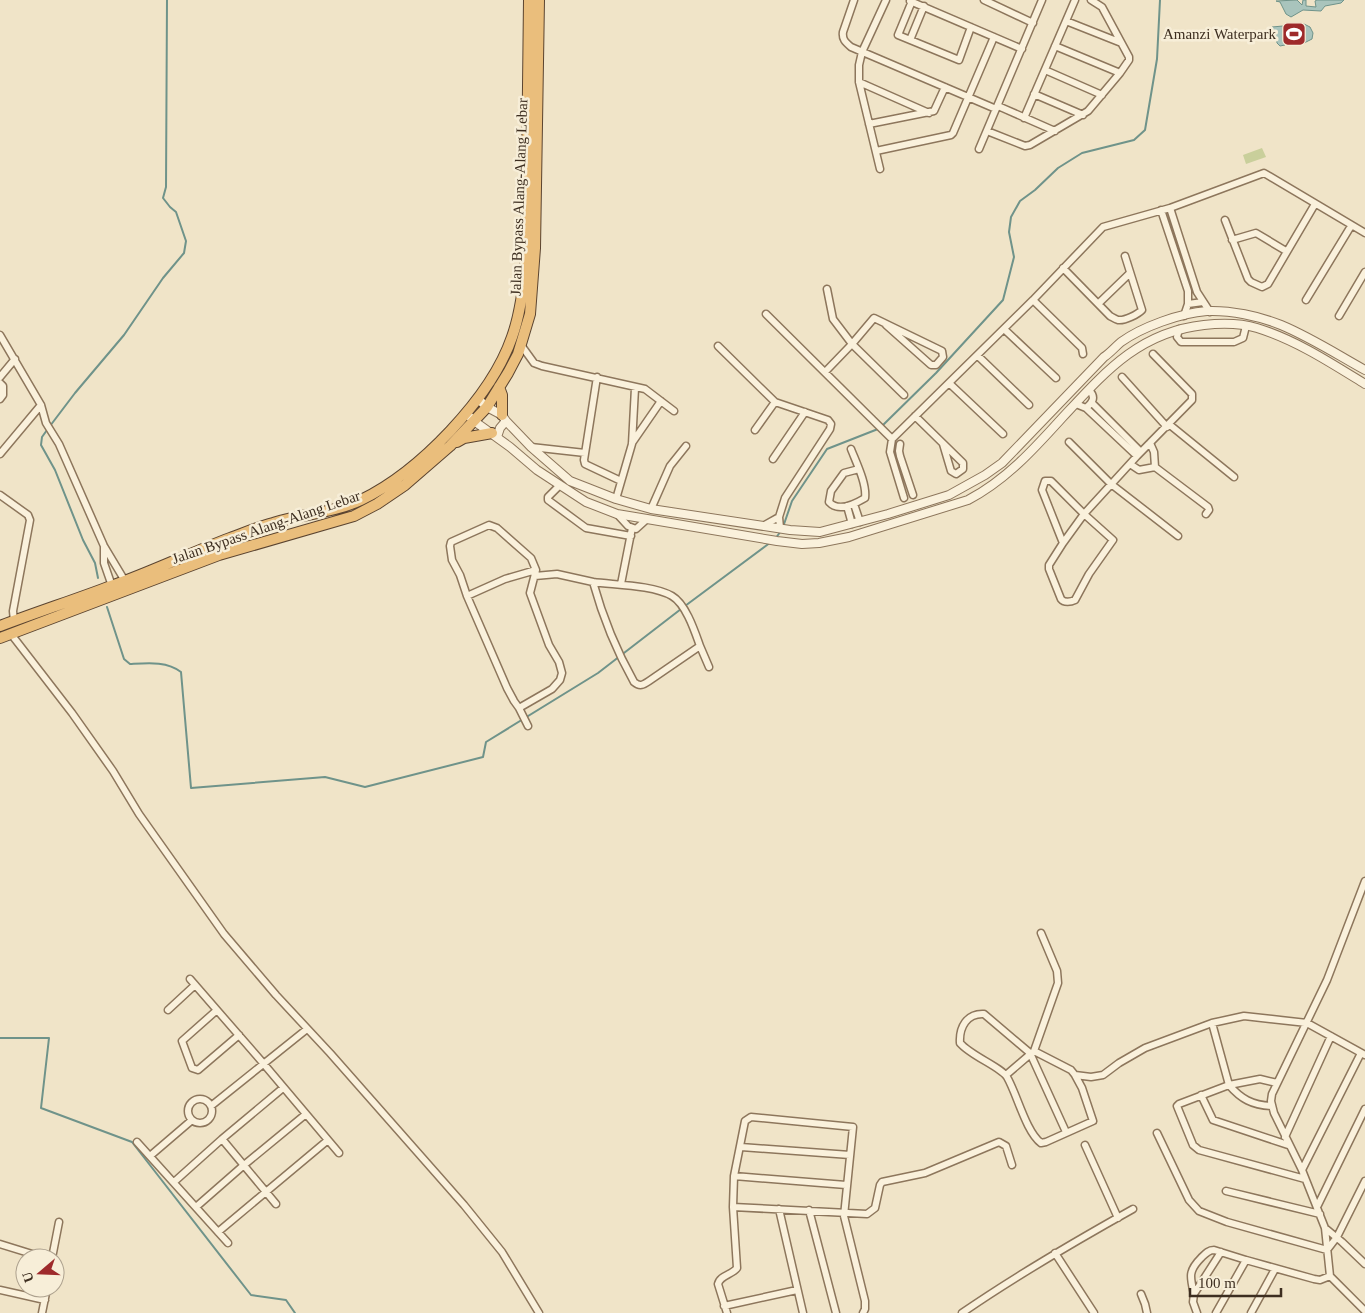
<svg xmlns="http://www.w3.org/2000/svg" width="1365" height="1313" font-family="Georgia,serif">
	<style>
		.green { fill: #c9cf9b }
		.water { fill: #a9c4bc; stroke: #6f938a }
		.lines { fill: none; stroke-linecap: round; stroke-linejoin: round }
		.stream { stroke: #6f938a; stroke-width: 2 }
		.minor-casing { stroke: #8d765c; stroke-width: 9 }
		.tertiary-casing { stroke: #8d765c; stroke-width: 10 }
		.trunk-casing { stroke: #5b4430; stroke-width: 12 }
		.minor { stroke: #faf1dc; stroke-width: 6 }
		.tertiary { stroke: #faf1dc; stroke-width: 8 }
		.trunk { stroke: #eabe7c; stroke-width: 10 }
		.labels { text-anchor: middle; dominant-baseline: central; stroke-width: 5; stroke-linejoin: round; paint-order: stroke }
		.poi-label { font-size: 15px; fill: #3d2e20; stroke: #f7eed8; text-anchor: end }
		.street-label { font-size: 15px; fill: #3d2e20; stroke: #f7eed8 }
	</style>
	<rect width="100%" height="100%" fill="#f0e4c8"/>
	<path class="green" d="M1262 148 1266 157 1246 164 1243 155Z"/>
	<path class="water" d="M1297 0 1302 5 1303 0H1306V6L1316 7 1315 1 1317 0H1344L1341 3 1325 6 1321 11 1303 10 1291 17 1286 14 1280 2 1276 1Z
		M1304 24 1310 27 1313 33 1312 39 1302 44 1293 40 1287 41 1285 45 1280 46 1277 43 1276 36 1271 30 1272 27 1283 26 1289 31 1299 25Z"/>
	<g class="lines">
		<path class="stream" d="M50 426 75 393 124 335 163 278 184 253 186 241 176 212 170 207 163 198 166 187 167 0
			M882 426 936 373 1003 300 1014 257 1009 232 1011 217 1020 201 1035 190 1058 168 1082 153 1134 140 1145 130 1157 59 1160 0
			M47 430 42 437 41 445 55 470 83 540 95 563 98 578
			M783 527 792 501 827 449 878 429
			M775 539 781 531
			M685 606 771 542
			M107 607 124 659 130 664C148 663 167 661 181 672L191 788 325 777 365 787 483 757 486 742 598 673 681 609
			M0 1038H49L41 1108 132 1142 251 1295 286 1300 295 1313"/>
		<g class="minor-casing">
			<path id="minor" d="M854 0 843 32C842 39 845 42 851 47L996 109
				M984 0 1033 23
				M910 1 1022 49
				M912 1 898 35 959 60 971 27
				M1066 21 1119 42
				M910 40 924 6
				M1055 46 1120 73
				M1045 70 1102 95
				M859 82 929 113
				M1034 94 1083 115
				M998 106 1055 131
				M1024 118 1075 0
				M869 124 934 111 945 87
				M987 131 1025 146 1030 145 1088 111 1120 73 1129 60V57L1102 7 1091 0
				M979 149 1042 0
				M876 151 951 135 953 133 994 37
				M880 169 859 82V65L862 52 886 0
				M1170 208 1197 292 1210 312
				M1161 210 1188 291V304L1184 316
				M1225 220 1248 279 1251 282 1262 287 1268 284 1315 204
				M1232 240 1256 233 1286 251
				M1063 268 1110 316C1112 317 1115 319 1118 320 1125 321 1138 314 1142 310L1125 256
				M827 289 833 319 852 344 904 395
				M1033 300 1082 348 1083 354
				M1306 300 1351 226
				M1099 303 1130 273
				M1188 304 1203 302
				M766 314 892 439
				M1339 316 1365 272
				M1004 329 1056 378
				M1179 329 1177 337 1181 342H1234L1243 338 1246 326
				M0 335 41 405 46 423 59 444 104 546 125 581
				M521 345 534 363 542 366 645 389 674 411
				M718 346 775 402 828 420 831 424 830 429 785 498 779 517
				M977 355 1029 405
				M825 372 852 344 874 318 942 351 943 357 936 365H931L886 325
				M0 377 15 359
				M597 377 584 460 585 464 621 481
				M1122 377 1167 427
				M0 383 3 386V395L0 399
				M949 383 1003 434
				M1092 403 1141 452
				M1076 404 1086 408C1093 402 1096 397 1089 390
				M1086 408 1137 456
				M915 416 963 463V469L956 474 951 471 943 444
				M1170 425 1234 477
				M755 430 775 402
				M1069 442 1111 484 1178 536
				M632 443 661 401
				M1150 443 1154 452 1155 467
				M900 444 899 451 900 456 913 495
				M531 447 585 453
				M851 449C856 462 867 484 865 498 855 504 838 512 829 502L831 491 844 473 859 469
				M0 454 41 405
				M773 459 805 412
				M1130 464 1139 470 1155 467 1208 507 1209 510 1206 514
				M559 486 548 497V500L586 528 631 536
				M0 495 28 515 30 520 13 611 14 621
				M904 498 890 452 892 439 1033 300 1103 227 1170 208 1264 173 1365 233
				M616 499 632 444 635 388
				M854 504 860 522
				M847 506 852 524
				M651 509 670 466 686 446
				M617 514 628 526 636 529 647 519
				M763 526 779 517 780 528
				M1063 543 1084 514 1051 481H1045L1042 490 1063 543 1049 565V569L1061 599C1064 603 1071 602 1075 600L1089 574 1113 540 1084 514 1137 456 1192 400V394L1153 354
				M104 547V563L112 586
				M535 576 557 574 593 582C603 618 616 650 634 682 640 687 643 685 649 681L700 646 709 667
				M593 582C615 585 653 585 672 596 686 604 695 632 700 646
				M621 584 632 528
				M467 596 505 579 536 570
				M11 634 72 713 113 771 139 814 224 934 276 995 330 1053 464 1205 502 1252 539 1313
				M519 708 552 689 560 680 562 673 559 662 549 645 530 593 536 570 531 558 497 528 489 525 451 542 450 546 452 560 460 575 467 596 507 688 514 701 519 708 528 726
				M1365 881 1327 980 1272 1094 1271 1101 1274 1113 1302 1170 1325 1228 1330 1276 1365 1311
				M190 979 263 1063 339 1153
				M168 1010 195 985
				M217 1010 182 1041 192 1068 198 1070 239 1035
				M1212 1023 1229 1085 1260 1079 1277 1083
				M1034 1051 1071 1070 1075 1075
				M1006 1075 1034 1051 1058 983 1057 971 1041 933
				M1201 1095 1213 1120 1288 1145
				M188 1111a12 12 0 1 1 24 0a12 12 0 1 1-24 0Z
				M211 1106 307 1029
				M1271 1106C1252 1105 1241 1099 1229 1085L1179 1104 1177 1106 1193 1145 1199 1150 1305 1179
				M1066 1132 1030 1053 984 1014C967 1013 959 1027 960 1043 971 1056 1001 1067 1007 1077 1017 1094 1026 1132 1041 1143L1046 1142 1093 1121 1082 1088 1075 1075 1091 1077 1103 1075 1119 1063 1145 1048 1212 1023 1244 1016 1307 1023 1365 1055
				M1157 1133 1189 1200 1199 1211 1227 1222 1327 1250 1337 1237 1365 1181
				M1285 1137 1331 1036
				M222 1139 276 1204
				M137 1142 228 1243
				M1085 1145 1118 1218
				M741 1147 850 1155
				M150 1156 192 1120
				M1302 1170 1361 1053
				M734 1176 846 1185
				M174 1182 222 1139 283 1088
				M1226 1191 1320 1214
				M196 1207 244 1165 306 1114
				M733 1207 867 1214 875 1208 880 1185 882 1182 925 1173 999 1142 1006 1146 1012 1165
				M1317 1207 1365 1109
				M779 1209 803 1313
				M809 1210 836 1313
				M1325 1228 1342 1242 1365 1264
				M218 1232 328 1140
				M0 1244 45 1258
				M1055 1253 1094 1313
				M52 1258 59 1222
				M0 1290 45 1300
				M1141 1294 1145 1304 1147 1313
				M1194 1294C1190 1277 1188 1271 1201 1258 1205 1254 1208 1250 1214 1250L1246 1260
				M724 1306 797 1290
				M42 1313 47 1288
				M727 1313 718 1284C720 1275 732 1275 737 1268L733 1207 734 1176 745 1121 751 1117 853 1127 844 1216 865 1301V1309L863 1313
				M962 1313C1017 1275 1074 1242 1133 1209
				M1197 1313 1193 1302 1194 1294 1221 1252
				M1216 1313 1246 1260 1314 1279 1320 1280 1330 1276
				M1251 1313 1275 1269"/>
		</g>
		<g class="tertiary-casing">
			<path id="tertiary" d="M478 399 487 407 502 415 506 421 531 447 570 481 588 488 616 499 651 509 790 530 820 532 888 514 949 495 985 475 1002 463 1104 357C1110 353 1115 347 1121 342 1142 327 1180 313 1207 311 1230 310 1259 316 1281 325 1310 337 1338 355 1365 370
				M466 413 474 421 510 447 537 470 586 502 617 514 647 519 777 541 802 544 819 543 849 537 968 500C1006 480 1034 449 1062 418 1105 372 1139 332 1204 325 1222 323 1240 323 1257 328 1296 340 1331 363 1365 384
				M497 437 500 428 506 421"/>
		</g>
		<g class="trunk-casing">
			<path id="trunk" d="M499 387 502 395V415
				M457 442 464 438 492 433
				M0 626C37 612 74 600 111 586 151 572 190 553 230 538 244 533 258 527 273 523 302 514 333 513 361 500 419 472 491 398 512 337 521 312 524 285 526 259L529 0
				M0 638 219 555 354 516 377 504 405 485 450 446 487 407 508 373 518 354 530 314 535 248 539 0"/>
		</g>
		<use href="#minor" class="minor"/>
		<use href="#tertiary" class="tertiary"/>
		<use href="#trunk" class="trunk"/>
	</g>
	<defs>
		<g id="stadium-square" transform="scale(1.25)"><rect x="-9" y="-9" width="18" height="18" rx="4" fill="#9e2a2b" stroke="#f7eed8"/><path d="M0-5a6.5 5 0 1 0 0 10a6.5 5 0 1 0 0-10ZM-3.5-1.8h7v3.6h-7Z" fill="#fff"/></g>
	</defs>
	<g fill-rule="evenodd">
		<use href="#stadium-square" x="1294" y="34"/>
	</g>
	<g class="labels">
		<g class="poi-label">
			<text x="1276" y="34">Amanzi Waterpark</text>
		</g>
		<g class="street-label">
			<text transform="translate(519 197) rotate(-88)">Jalan Bypass Alang-Alang Lebar</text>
			<text transform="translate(266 527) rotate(-19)">Jalan Bypass Alang-Alang Lebar</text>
		</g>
	</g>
	<g transform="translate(40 1273) rotate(251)"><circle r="24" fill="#f7eed8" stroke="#ada18e"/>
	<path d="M0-4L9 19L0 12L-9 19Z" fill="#9e2a2b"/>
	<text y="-8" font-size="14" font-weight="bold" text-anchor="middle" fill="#3d2e20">U</text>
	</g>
	<path d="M1190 1288v8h91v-8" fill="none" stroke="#3d2e20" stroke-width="2.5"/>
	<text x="1198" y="1288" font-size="15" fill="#3d2e20" stroke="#f7eed8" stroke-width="4" paint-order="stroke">100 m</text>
</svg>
